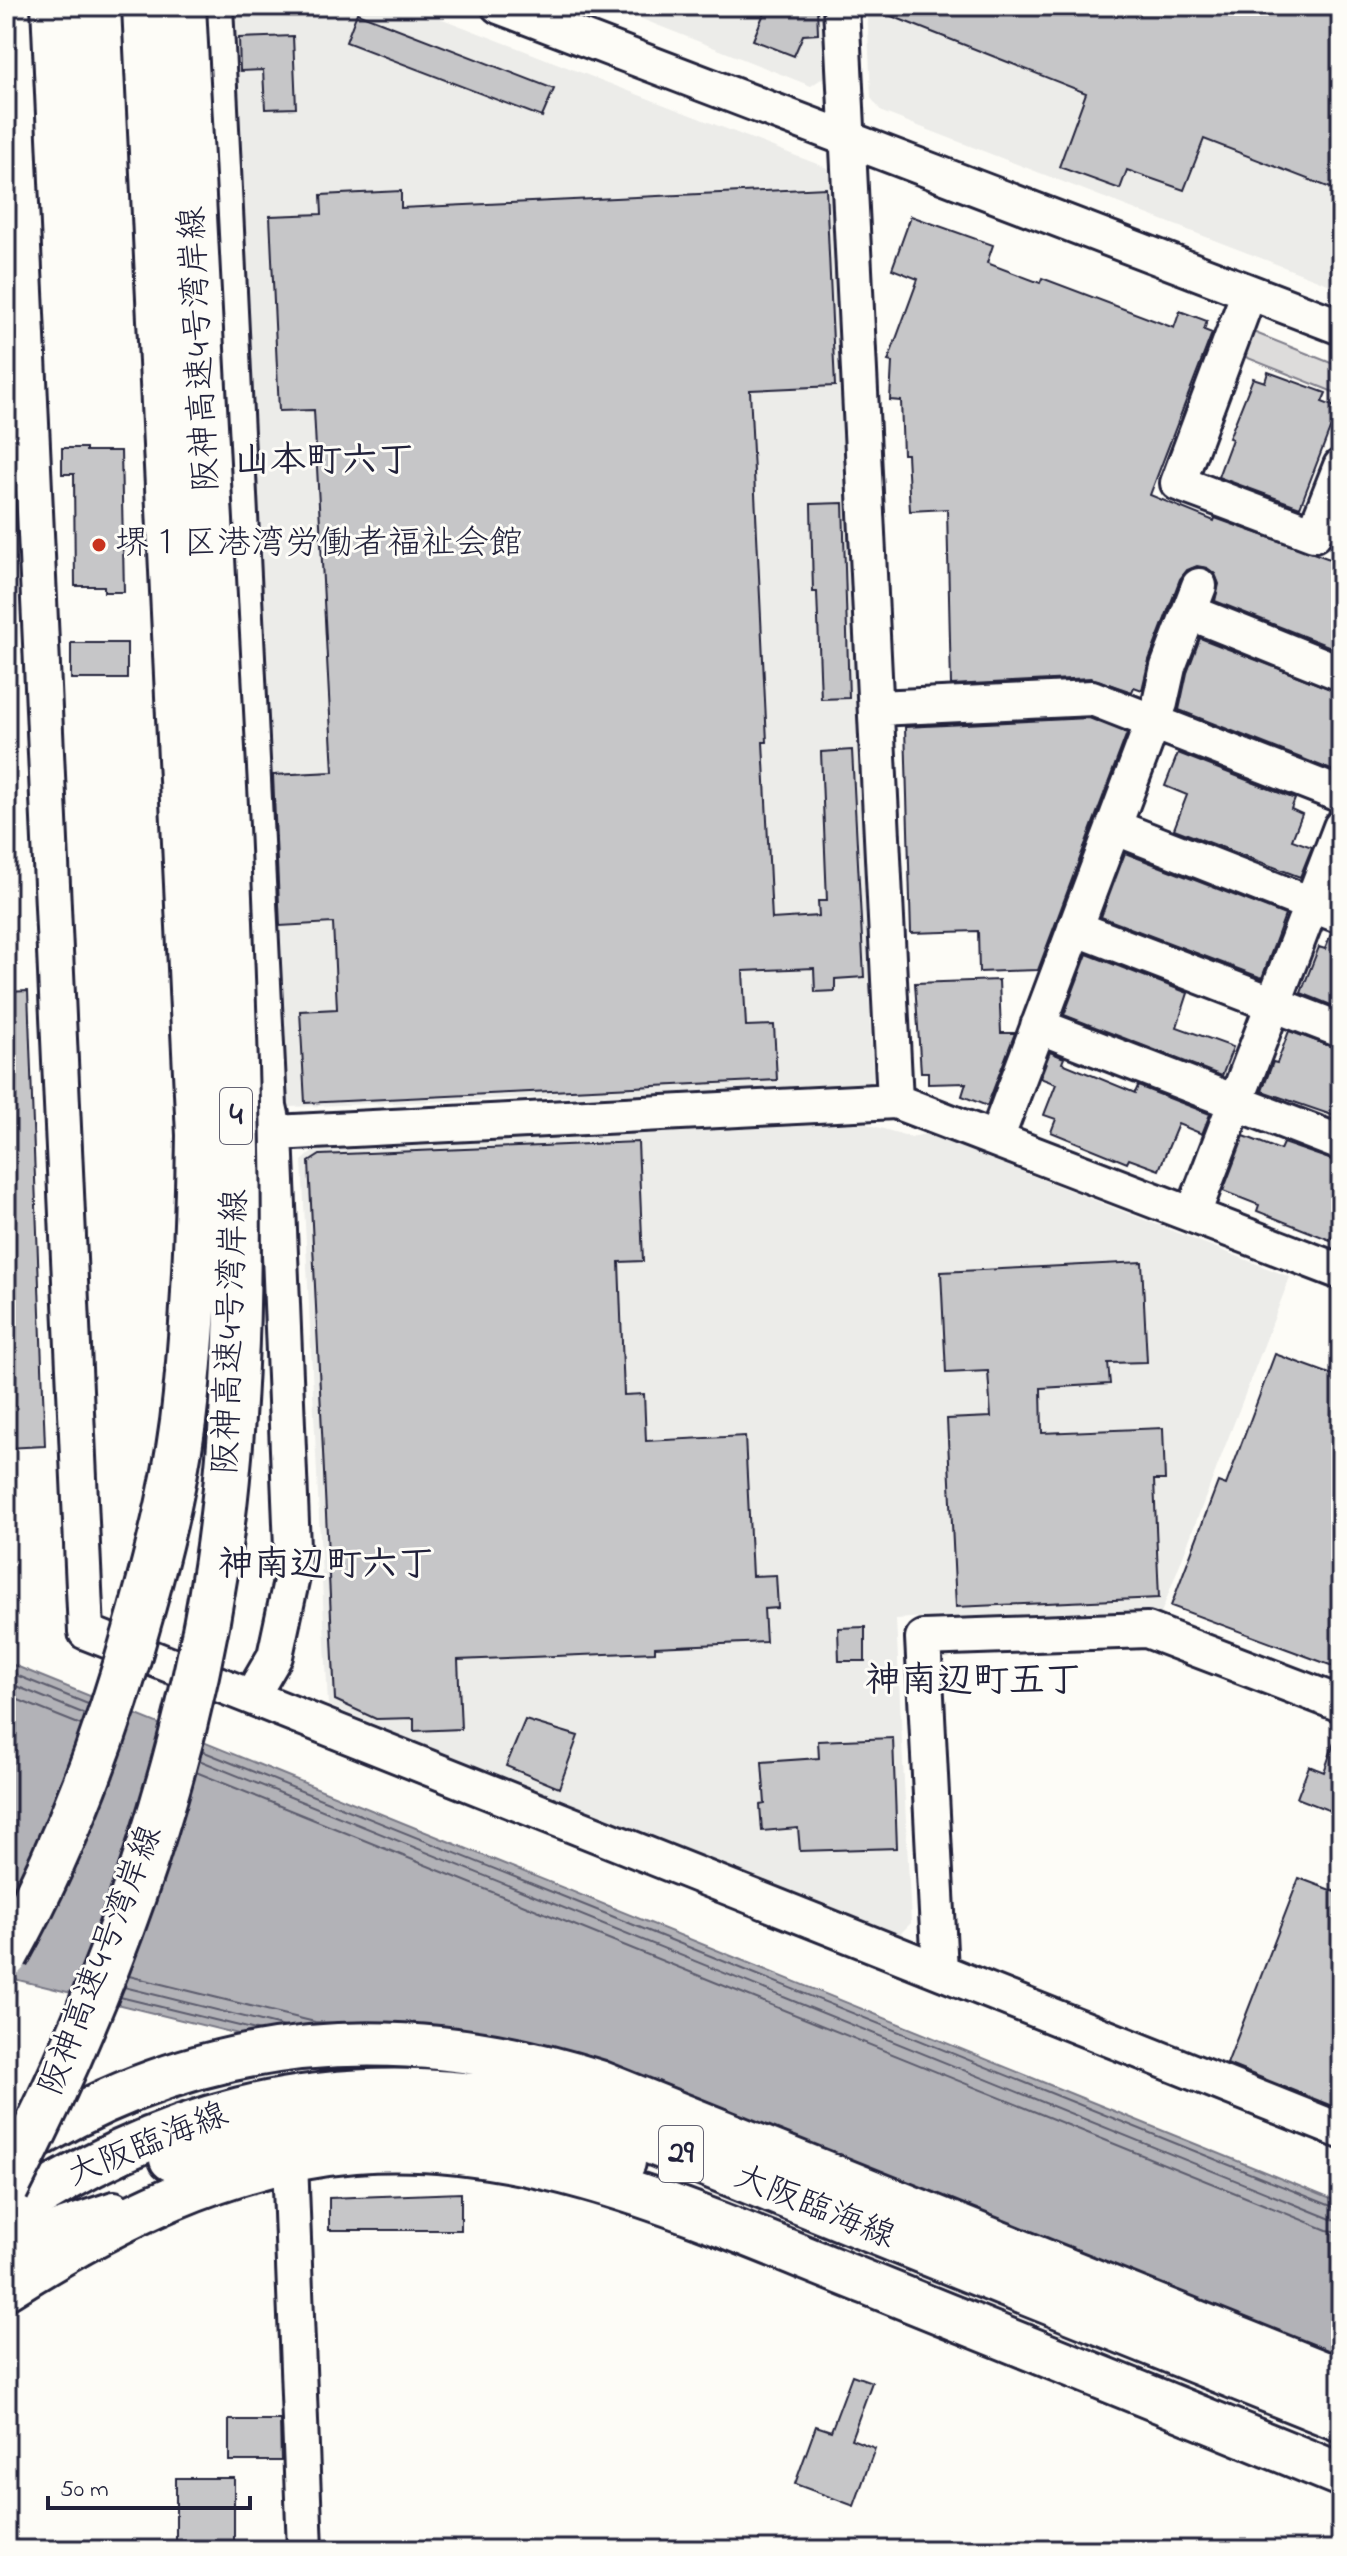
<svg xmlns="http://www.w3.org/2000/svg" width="1347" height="2556" font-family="'Indie Flower','Klee One',sans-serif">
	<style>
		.built { fill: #ecece9 }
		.green { fill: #dddcdb; stroke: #807f8b; stroke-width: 2 }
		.water { fill: #b2b2b7; stroke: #787885; stroke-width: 2 }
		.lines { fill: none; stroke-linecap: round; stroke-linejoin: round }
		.shore { stroke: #5c5c6d; stroke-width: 2 }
		.building { fill: #c6c6c8; stroke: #22223b; stroke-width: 2 }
		.minor-casing { stroke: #22223b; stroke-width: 40 }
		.major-casing { stroke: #22223b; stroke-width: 48 }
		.minor { stroke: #fdfcf7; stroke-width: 34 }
		.major { stroke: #fdfcf7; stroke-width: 42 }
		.highway-bridge-casing { stroke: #22223b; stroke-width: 50; stroke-linecap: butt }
		.highway-bridge { stroke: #fdfcf7; stroke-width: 44 }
		.poi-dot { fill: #c8321e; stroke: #fdfcf7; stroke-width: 3 }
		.labels { text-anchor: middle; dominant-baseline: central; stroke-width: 6; stroke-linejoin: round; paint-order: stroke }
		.shield { fill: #fdfcf7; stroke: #646373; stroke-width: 2 }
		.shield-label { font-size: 32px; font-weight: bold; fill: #22223b }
		.street-label { font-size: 34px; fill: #22223b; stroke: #fdfcf7 }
		.poi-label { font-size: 34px; fill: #22223b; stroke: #fdfcf7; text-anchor: start }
		.neighbourhood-label { font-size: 36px; font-weight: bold; fill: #22223b; stroke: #fdfcf7 }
	</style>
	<rect width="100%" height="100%" fill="#fdfcf7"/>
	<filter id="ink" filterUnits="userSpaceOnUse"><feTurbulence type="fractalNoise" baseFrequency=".0125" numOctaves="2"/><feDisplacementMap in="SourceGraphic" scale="16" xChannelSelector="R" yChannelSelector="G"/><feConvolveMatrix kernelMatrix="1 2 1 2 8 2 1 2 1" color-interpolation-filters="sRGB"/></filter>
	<g filter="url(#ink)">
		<path class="built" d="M232 6H409L835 171 873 1085 289 1107 278 1095Z
			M609 6H824L827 75 811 86Z
			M867 6H1341V289L882 112 871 98Z
			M863 1123 911 1137 926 1134 1290 1277 1158 1621 955 1628 941 1616 896 1619 911 1923 894 1940 328 1705 302 1161 317 1148Z"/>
		<path class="green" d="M1253 332 1341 367V395L1243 356Z"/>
		<path class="water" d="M6 1662 1341 2203V2405L501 2068 312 2052 6 1977Z"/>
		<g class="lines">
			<path class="shore" d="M6 1671 88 1704
				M6 1682 85 1714
				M6 1695 81 1725
				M202 1751 1341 2210
				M199 1760 1331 2219 1341 2220
				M196 1772 1327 2230 1341 2232
				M129 1976 315 2022 339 2023
				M124 1987 285 2027
				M120 1997 260 2031"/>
		</g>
		<path class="building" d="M767 6H817L818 34 803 35 794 56 753 40Z
			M866 6H1341V192L1204 139 1184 190 1127 170 1120 189 1059 167 1086 93Z
			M357 13 554 89 542 117 346 42Z
			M293 36 296 108 265 109 263 70 240 71 239 38Z
			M826 188 835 386 750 390 767 742H763L772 919 819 916 818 901H827L821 752 852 750 864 977 835 979V991L815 992 814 968 743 971 746 1026 774 1025 777 1080 305 1103 300 1011 337 1009 333 923 280 926 273 775 333 772 314 410 279 411 270 216 322 214 321 195 401 191V208Z
			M911 216 993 245 987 263 1040 283 1042 278 1174 328 1180 311 1207 321 1204 330 1212 333 1150 495 1214 521 1215 518 1341 563V651L1215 601 1219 584 1215 574 1207 568 1197 566 1187 570 1180 579 1149 660 1142 690 1134 687 1132 692 1091 678 951 685 947 509 910 511 907 454H903L901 401 890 400 892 362 888 361 918 279 892 269Z
			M1268 372 1326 393 1322 402 1338 408 1300 507 1218 477 1232 439 1229 438 1253 378 1265 382Z
			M62 448H86V451H121L124 592H104V586H75L74 474H62Z
			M843 503 849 698 821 699 817 592H813L811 504Z
			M1200 638 1341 693V754L1334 771 1179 710 1187 673Z
			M71 643H127V679H71Z
			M1089 718 1127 733 1038 970 979 972 978 931 911 933 905 727Z
			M1178 753 1295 799 1291 809 1302 814 1292 840 1312 847 1300 877 1174 829 1187 795 1165 786Z
			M1125 853 1285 915 1262 978 1101 917Z
			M1331 934 1341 936V1009L1301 993 1319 947 1325 949Z
			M1087 954 1188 993 1177 1027 1233 1047 1222 1076 1064 1015Z
			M999 980 1001 1033H1015L987 1106 962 1096 966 1083 928 1084V1072H921L915 983Z
			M28 991 45 1446 6 1448V992Z
			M1289 1031 1341 1050V1122L1334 1119 1335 1116 1262 1091 1273 1062 1277 1063Z
			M1050 1052 1064 1058 1062 1063 1135 1093 1138 1086 1210 1114 1202 1134 1178 1124 1159 1170 1129 1159 1127 1163 1051 1132 1056 1119 1044 1115 1056 1084 1040 1078Z
			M1244 1136 1280 1150 1283 1143 1341 1163V1241L1331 1237 1330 1240 1257 1211 1259 1205 1223 1191Z
			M638 1142 643 1261 619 1262 624 1395 644 1394 646 1441 745 1436 752 1576 776 1575 778 1608 764 1609 766 1642 655 1647V1652L458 1660 461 1729 414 1731V1718L376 1719 335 1700 309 1162 320 1155Z
			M1142 1262 1147 1362 1108 1363 1110 1384 1041 1388 1042 1433 1163 1428 1165 1480H1154L1159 1598 956 1607 947 1419 991 1417 988 1371 946 1373 941 1272Z
			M1275 1354 1341 1378V1669L1171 1606 1218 1482 1226 1485Z
			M865 1627V1661H839L838 1628Z
			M525 1720 578 1736 559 1788 506 1766Z
			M1338 1731 1341 1732V1815L1297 1798 1309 1766 1324 1772Z
			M893 1738 897 1848 800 1851 798 1828 762 1831 760 1805 765 1804 762 1762 819 1758 818 1741Z
			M1299 1878 1341 1894V1999L1331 2024 1341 2028V2094L1337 2093 1332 2106 1227 2064Z
			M461 2193V2230H329V2198Z
			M852 2375 872 2382 851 2439 875 2448 854 2506 795 2484 816 2426 831 2431Z
			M229 2420H280L281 2461H229Z
			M176 2478H234V2550H176Z"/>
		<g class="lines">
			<g class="minor-casing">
				<path id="minor" d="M12 6 86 1632 251 1697
					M215 6 269 1106 275 1133 293 1572 275 1656 251 1697 1341 2131
					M499 6 1341 327
					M841 6 895 1101
					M1249 292 1178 483 1314 534 1341 466
					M1189 612 1341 673
					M877 708 1092 698 1341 795
					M1114 827 1341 916
					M1075 928 1341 1030
					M1038 1026 1341 1143
					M275 1133 895 1101 1341 1272
					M996 1139 1160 703 1168 667 1199 586
					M1193 1214 1341 827
					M940 1971 923 1638 1147 1630 1341 1704
					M268 2165 290 2161 305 2550
					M6 2242 22 2240 114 2209"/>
			</g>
			<g class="major-casing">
				<path id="major" d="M14 2151C197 2034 394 2017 599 2082L1341 2380
					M171 2159C319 2106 477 2113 624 2162
					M6 2217C157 2114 315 2072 497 2098 542 2104 584 2119 627 2133L1341 2420
					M6 2288C111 2221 229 2161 355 2151 535 2137 708 2220 870 2284 1028 2347 1184 2411 1341 2475"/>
			</g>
			<use href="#minor" class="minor"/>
			<use href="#major" class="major"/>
			<g class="highway-bridge-casing">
				<path id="highway-bridge" d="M6 1955C65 1848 109 1731 141 1613 161 1541 179 1469 186 1395 195 1308 198 1222 199 1135L145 6
					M6 2189C106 1995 183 1784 216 1567 241 1401 240 1233 235 1066 232 973 229 880 224 787 210 526 196 266 183 6"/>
			</g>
			<use href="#highway-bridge" class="highway-bridge"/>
		</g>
	</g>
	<circle class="poi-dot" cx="99" cy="545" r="8"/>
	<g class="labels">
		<g class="shield">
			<rect x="220" y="1088" width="32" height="56" rx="6"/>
			<rect x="659" y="2126" width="44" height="56" rx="6"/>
		</g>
		<g class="shield-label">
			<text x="236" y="1116">4</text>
			<text x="681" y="2154">29</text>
		</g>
		<g class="street-label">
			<text transform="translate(201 349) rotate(-93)">阪神高速4号湾岸線</text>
			<text transform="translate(232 1332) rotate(-88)">阪神高速4号湾岸線</text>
			<text transform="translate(102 1961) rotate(-69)">阪神高速4号湾岸線</text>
			<text transform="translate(148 2146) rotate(-22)">大阪臨海線</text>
			<text transform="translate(814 2208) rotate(22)">大阪臨海線</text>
		</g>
		<g class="poi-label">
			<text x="115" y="545">堺１区港湾労働者福祉会館</text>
		</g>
		<g class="neighbourhood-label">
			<text x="324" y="462">山本町六丁</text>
			<text x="326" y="1566">神南辺町六丁</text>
			<text x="973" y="1682">神南辺町五丁</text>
		</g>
	</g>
	<rect width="1347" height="2556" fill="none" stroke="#fdfcf7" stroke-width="32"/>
	<rect x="16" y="16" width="1315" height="2524" fill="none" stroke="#22223b" stroke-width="3" filter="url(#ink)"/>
	<path d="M48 2496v12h202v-12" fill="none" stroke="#22223b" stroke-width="4"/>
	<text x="60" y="2496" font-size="24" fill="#22223b" stroke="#fdfcf7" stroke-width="6" paint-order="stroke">50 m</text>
</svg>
